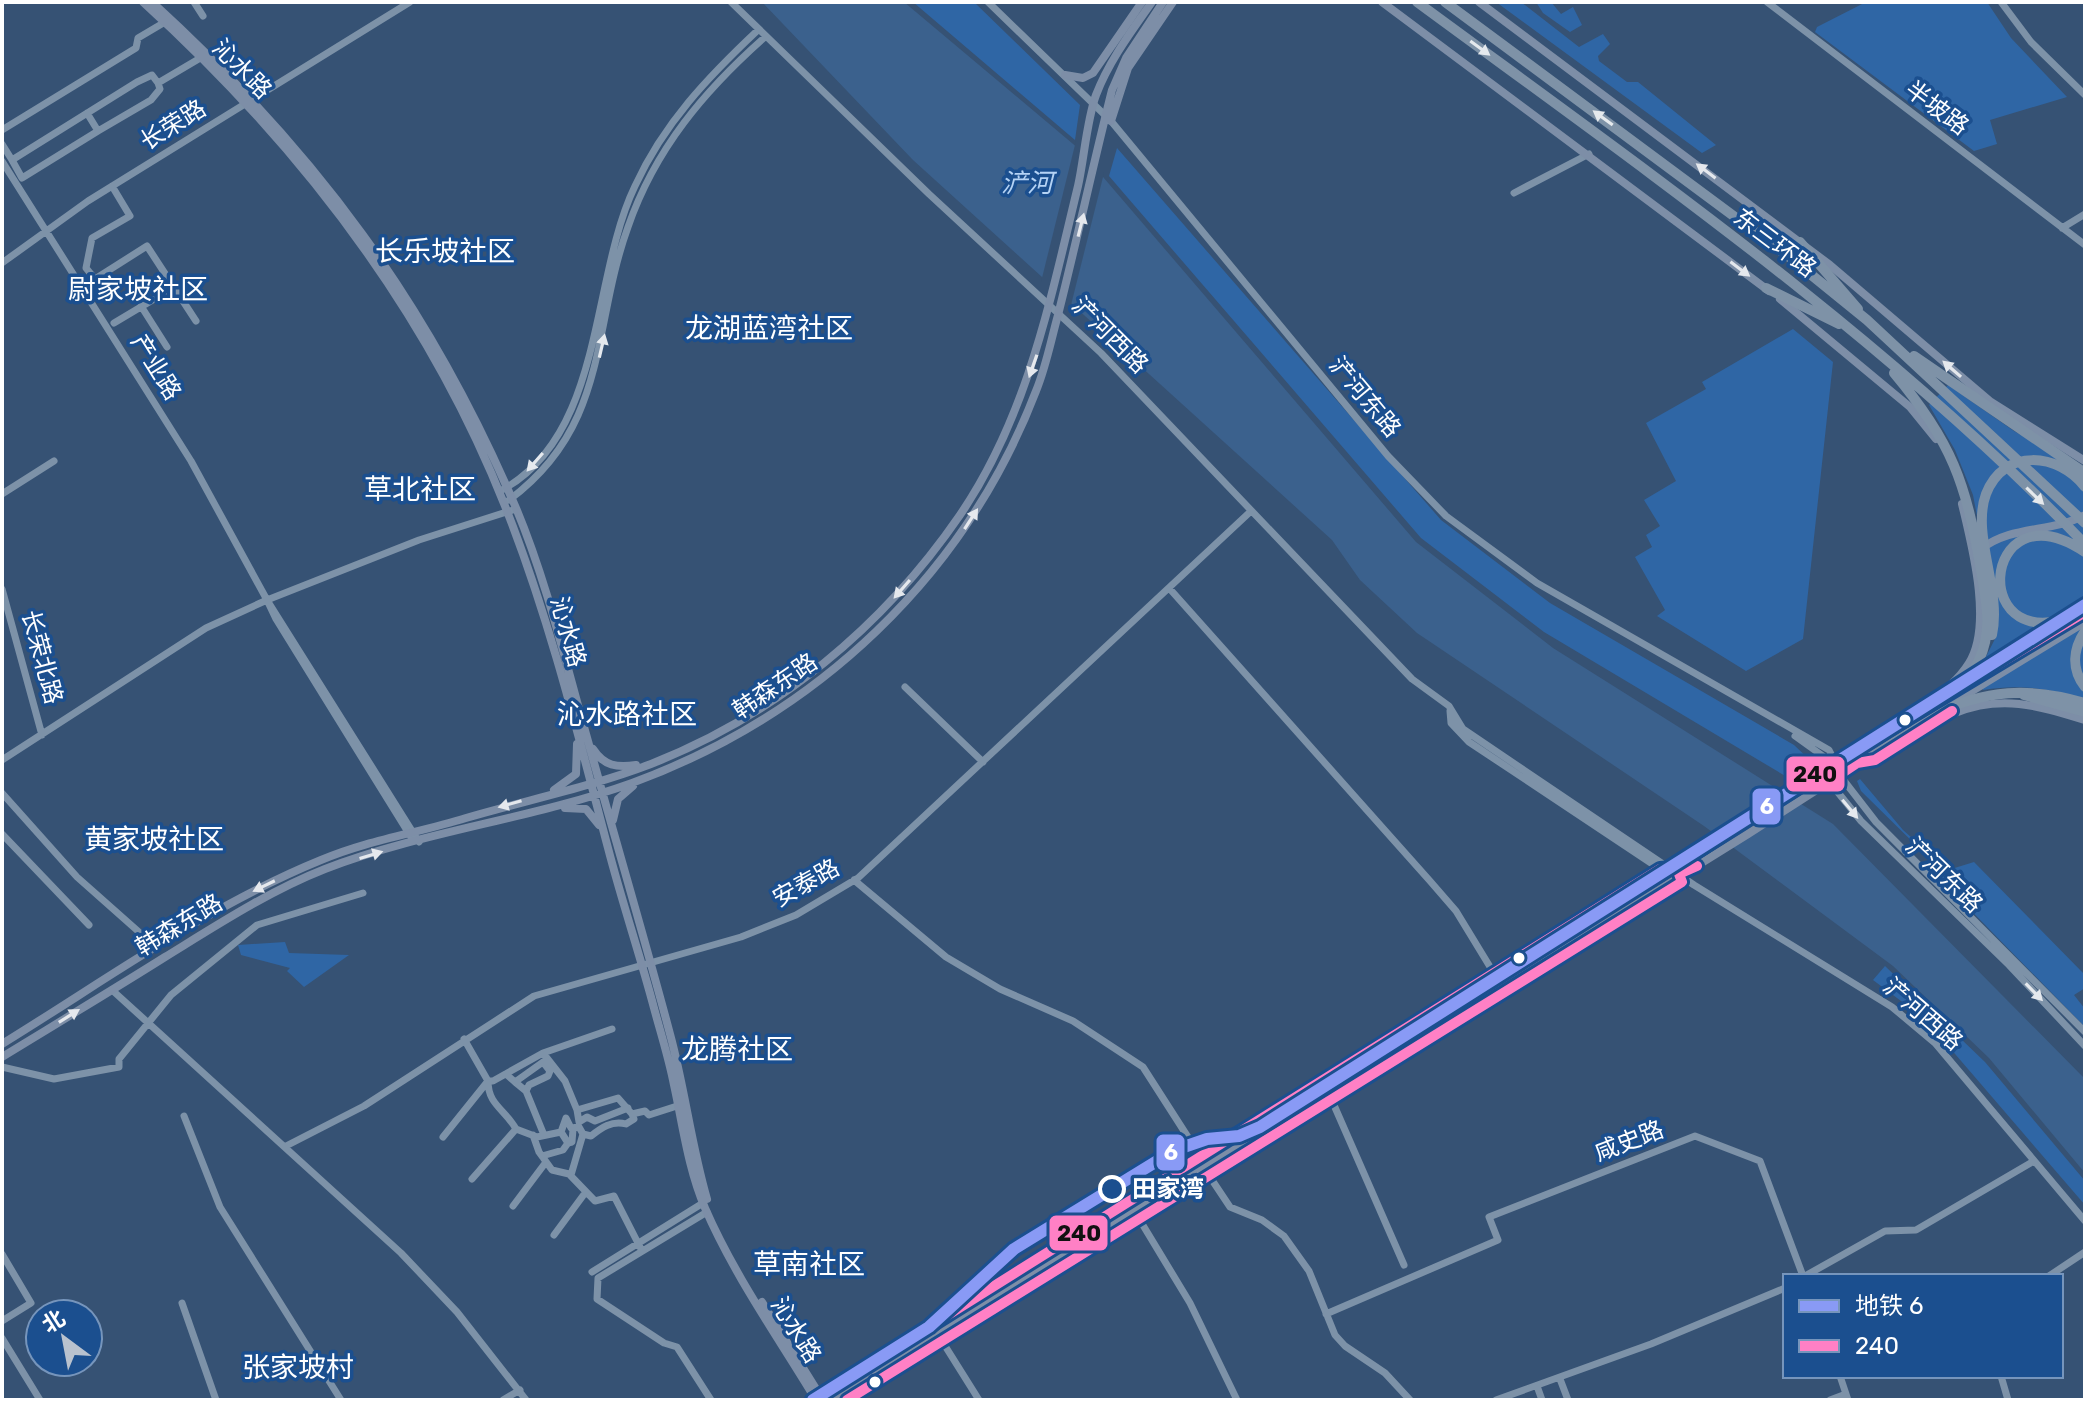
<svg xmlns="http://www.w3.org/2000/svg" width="2087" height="1402" font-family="Rubik,'Noto Sans SC',sans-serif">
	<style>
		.green { fill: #2f66a5 }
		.water { fill: #3b618d }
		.pier { fill: #365274 }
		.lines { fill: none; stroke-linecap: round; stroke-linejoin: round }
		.minor { stroke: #7d92a8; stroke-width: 7 }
		.major { stroke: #7d8ea7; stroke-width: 8 }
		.highway { stroke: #7e92a7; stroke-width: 10 }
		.bus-1-casing { stroke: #1b4f8f; stroke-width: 16 }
		.bus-1 { stroke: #ff80c5; stroke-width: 10 }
		.metro-1-casing { stroke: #1b4f8f; stroke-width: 18 }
		.metro-1 { stroke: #899af5; stroke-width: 12 }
		.oneway { fill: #e5e9ed }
		.oneway2 { fill: #e5e8ed }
		.oneway3 { fill: #e5e9ee }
		.bus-dot { fill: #fff; stroke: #1b4f8f; stroke-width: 3 }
		.stop-dot { fill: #1b4f8f; stroke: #fff; stroke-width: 4 }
		.labels { text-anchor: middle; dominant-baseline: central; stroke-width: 7; stroke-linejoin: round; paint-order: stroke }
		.street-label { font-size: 24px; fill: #fff; stroke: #1b4f8f }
		.stop-label { font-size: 24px; font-weight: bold; fill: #fff; stroke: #1b4f8f; text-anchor: start }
		.water-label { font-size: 26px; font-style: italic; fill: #b5d3f5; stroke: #1b4f8f }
		.quarter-label { font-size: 28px; fill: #fff; stroke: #1b4f8f }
		.line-badge { stroke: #1b4f8f; stroke-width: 3 }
		.badge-label { font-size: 22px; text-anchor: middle; font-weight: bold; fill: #fff }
		.pale-badge-label { font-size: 22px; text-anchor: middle; font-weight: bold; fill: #111 }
	</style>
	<rect width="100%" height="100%" fill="#365274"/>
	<path class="green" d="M913 2H974L1080 105 1075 140Z
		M1496 2H1521L1579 47 1603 34 1610 44 1598 56 1599 61 1627 82H1638L1716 145 1702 153Z
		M1536 2H1551L1561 14 1573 7 1582 25 1570 32 1543 13Z
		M1866 2H1987L2011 38 2067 97 1990 120 1997 144 1974 151 1815 32 1817 27Z
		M1117 148 1441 520 1550 603 1794 745 1812 762 1787 777 1544 632 1421 538 1109 176Z
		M1793 329 1833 362 1803 639 1746 671 1657 616 1665 610 1635 557 1652 547 1646 535 1660 526 1644 500 1676 481 1646 423 1706 389 1702 382Z
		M1948 385 2014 431 2085 471V708L2079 697C2046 688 2017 684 1983 690L1976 676 1996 637 1998 589H1991L1973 495 1955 450 1929 405Z
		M1860 779 1903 830 1948 870 1974 862 2085 975V988L2074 995 2085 1009V1027L1948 887 1928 857 1861 791 1857 781Z
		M285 942 289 953 349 955 304 987 287 971 290 968 241 955 238 945Z
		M1885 966 1985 1062 2085 1181V1205L1925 1019 1873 980Z"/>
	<path class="water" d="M762 2H904L1079 149 1416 542 1553 648 1833 824 2085 1079V1173L1989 1058 1893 966 1704 826 1417 633 1360 580 1332 540 913 160Z"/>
	<path class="pier" d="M1076 141 1104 173 1070 309 1041 282Z"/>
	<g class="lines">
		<path class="minor" d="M194 2 203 16
			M731 2 929 194 1101 353 1412 679 1449 706 1463 729 1694 885 1892 1007 1935 1043 2085 1221
			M988 2 1111 121 1388 456 1446 516 1537 583 1829 750 1845 782 1876 822 2085 1032
			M1767 2 2085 245
			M2001 2 2031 42 2085 95
			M87 113 98 131 151 100 160 89 158 83
			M2 130 136 48 138 38 165 22
			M2 144 12 160 137 82 152 75 158 83 202 57
			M12 160 22 178 98 131
			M2 161 191 461 267 600
			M112 186 130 216 92 238 86 268 95 279 147 246 196 321
			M1514 193 1589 154
			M2062 228 2085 214
			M2 263 88 201 410 2
			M141 306 167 347
			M114 323 176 286
			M502 490C605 434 590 279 635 186 664 123 708 77 758 30
			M2 494 54 461
			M509 500C610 425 591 329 628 227 655 149 704 91 765 37
			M1169 588 1430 881 1456 911 1495 975
			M2 589 42 735
			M905 687 983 762
			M1450 711 1451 723 1469 742 1663 871
			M1795 736 1827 759 1836 790 1861 821 2009 965 2085 1046
			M2 760 206 628 267 600 419 540 516 509
			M2 793 77 877 157 948
			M2 834 89 925
			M411 837 276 619 267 600 419 842
			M854 880 946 957 1000 989 1073 1021 1143 1067 1202 1159
			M112 990 401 1253 457 1312 526 1400
			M464 1039 488 1081H493L543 1053 565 1081 577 1110 618 1098 632 1114 645 1111 649 1115 677 1106
			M543 1053 612 1029
			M2 1067 54 1079 119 1067V1059L171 995 257 925 363 893
			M506 1074 515 1082 543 1062 550 1071 548 1076 529 1085 526 1091 515 1082
			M526 1091 544 1135
			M1330 1096 1404 1265
			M577 1110 579 1122 587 1117 595 1121 628 1108
			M184 1116 220 1207 341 1400
			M561 1132 568 1143 572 1142 573 1129
			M533 1135 539 1152 552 1170 569 1174 595 1201 614 1196 642 1251
			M443 1137 488 1081C488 1105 505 1109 516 1129L537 1137 561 1132 566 1118 571 1128 579 1127 583 1134 591 1136C601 1128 612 1120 626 1124L634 1119 632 1114
			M286 1146 364 1106 534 996 741 937 796 915 858 878 1250 512
			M542 1156 563 1150 568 1143
			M1206 1171 1230 1207 1262 1220 1284 1236 1309 1271 1335 1335 1345 1346 1385 1373 1410 1400
			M571 1175 583 1134
			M472 1179 516 1129
			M513 1206 546 1162
			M707 1212 598 1278 597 1299 664 1343 677 1347 711 1400
			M1138 1217 1190 1303 1237 1400
			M554 1235 585 1193
			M2 1254 31 1303 2 1321
			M592 1272 703 1203
			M1805 1276 1885 1231 1916 1230 2034 1161
			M2049 1276 2085 1252
			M182 1303 216 1400
			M1326 1314 1498 1240 1489 1217 1695 1136 1760 1161 1803 1276
			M2 1338 40 1400
			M942 1341 979 1400
			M1840 1376 1848 1400
			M2001 1376 2008 1400
			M1560 1379 1568 1400
			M1537 1386 1542 1400
			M818 1396 1660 869 1670 868
			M503 1400 520 1390
			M847 1400 1682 882 1679 876
			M1496 1400 1651 1344 1785 1288
			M1830 1400 1846 1394"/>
		<path class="major" d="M143 2C299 144 427 309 505 506 549 617 578 734 608 848 622 902 640 955 654 1008 661 1034 669 1059 674 1085 683 1126 688 1168 705 1208 734 1275 778 1337 816 1400
			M152 2C315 151 429 304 516 508 547 582 566 664 588 741 615 839 644 936 670 1034 685 1089 691 1144 707 1199
			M1382 2 1769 291
			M1479 2 1830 265 1991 402 2085 461
			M1065 75 1083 78 1093 73 1142 2
			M1111 121 1128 68 1173 2
			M1780 299 1910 407 1936 439
			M1981 549C2012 525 2051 533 2085 515
			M1957 692 2081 614
			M1954 702 2085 622
			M1924 706C1940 694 1958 681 1969 663 1993 625 1972 546 1962 504
			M1955 713C2002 694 2039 706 2085 720
			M593 749C604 766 617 768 636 765
			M1861 762 1875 760 1957 708
			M554 790 576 774 577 744
			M565 808 586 809 599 825
			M613 820 618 799 633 786
			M2 1044C106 980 208 906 321 860 368 840 418 833 466 818 527 800 591 787 651 764 778 714 883 627 960 515 1028 415 1050 301 1078 186 1084 159 1087 119 1096 95 1109 61 1131 32 1152 2
			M2 1057C56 1024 111 991 165 957 217 925 269 891 325 869 424 831 532 819 632 783 817 715 965 576 1036 391 1046 367 1051 340 1058 315 1077 240 1093 165 1112 90L1126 58 1163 2
			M762 1302 823 1400
			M826 1400 1650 885 1687 856 1935 705
			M837 1400 1748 834 1935 714"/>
		<path class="highway" d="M1417 2C1648 172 1885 337 2085 544
			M1445 2 1793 260 1867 320 2085 523
			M1800 242 1858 309
			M1766 288 1839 324
			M1914 356 2085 473
			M1894 373C1952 442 1966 483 1981 570 1986 600 1993 631 1979 660 1970 681 1950 694 1932 706
			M2085 552C1979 481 1965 670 2085 611
			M2085 631C2073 649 2071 669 2085 687
			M1992 635C2002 589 1971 535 1986 494 2004 447 2059 453 2085 487
			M2024 695 2085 712
			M1933 715C1985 689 2030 687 2085 703"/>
		<g class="bus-1-casing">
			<path id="bus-1" d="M1842 773 1857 763 1875 760 1952 711
				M812 1400 1660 869 1672 868 1814 775 2085 612
				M847 1400 1682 882 1679 874 1697 866"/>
		</g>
		<use href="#bus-1" class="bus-1"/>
		<g class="metro-1-casing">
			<path id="metro-1" d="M813 1400 929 1327 1014 1249 1175 1150 1207 1139 1239 1136 1260 1127 2085 605"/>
		</g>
		<use href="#metro-1" class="metro-1"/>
	</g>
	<defs><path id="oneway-solid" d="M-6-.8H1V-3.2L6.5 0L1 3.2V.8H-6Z" transform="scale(2)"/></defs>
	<g class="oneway">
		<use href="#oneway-solid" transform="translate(1480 48) rotate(36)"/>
		<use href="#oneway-solid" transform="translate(1603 118) rotate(-144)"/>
		<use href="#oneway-solid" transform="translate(2035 496) rotate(44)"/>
	</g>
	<g class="oneway2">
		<use href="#oneway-solid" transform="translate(1706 171) rotate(-143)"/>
		<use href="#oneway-solid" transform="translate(1081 225) rotate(-76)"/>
		<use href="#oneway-solid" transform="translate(1740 269) rotate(37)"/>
		<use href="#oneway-solid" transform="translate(1033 366) rotate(109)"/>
		<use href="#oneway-solid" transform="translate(1952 369) rotate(-139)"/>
		<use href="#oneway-solid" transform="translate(971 519) rotate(-57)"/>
		<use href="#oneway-solid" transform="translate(902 589) rotate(131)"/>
		<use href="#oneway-solid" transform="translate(510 804) rotate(164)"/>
		<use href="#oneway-solid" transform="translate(371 855) rotate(-17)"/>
		<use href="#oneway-solid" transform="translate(264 886) rotate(154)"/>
		<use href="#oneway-solid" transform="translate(69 1016) rotate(-32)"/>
	</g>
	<g class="oneway3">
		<use href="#oneway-solid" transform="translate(602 346) rotate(-77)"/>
		<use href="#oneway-solid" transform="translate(535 462) rotate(131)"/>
		<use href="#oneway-solid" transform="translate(1850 809) rotate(50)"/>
		<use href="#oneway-solid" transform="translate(2034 992) rotate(46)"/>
	</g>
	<g class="bus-dot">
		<circle cx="1905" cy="720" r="7"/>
		<circle cx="1519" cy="958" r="7"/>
		<circle cx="875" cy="1382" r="7"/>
	</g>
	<circle class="stop-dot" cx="1112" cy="1189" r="12"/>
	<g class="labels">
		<g class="street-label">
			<text transform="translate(242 69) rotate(45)">沁水路</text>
			<text transform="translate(1937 108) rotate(37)">半坡路</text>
			<text transform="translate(173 125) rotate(-32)">长荣路</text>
			<text transform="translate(1775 243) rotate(37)">东三环路</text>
			<text transform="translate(1110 335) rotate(45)">浐河西路</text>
			<text transform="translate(156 367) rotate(58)">产业路</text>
			<text transform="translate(1365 397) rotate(50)">浐河东路</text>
			<text transform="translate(568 632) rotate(74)">沁水路</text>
			<text transform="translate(42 657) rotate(75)">长荣北路</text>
			<text transform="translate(775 686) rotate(-34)">韩森东路</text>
			<text transform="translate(1944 875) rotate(44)">浐河东路</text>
			<text transform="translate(806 883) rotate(-29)">安泰路</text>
			<text transform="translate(179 925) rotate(-31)">韩森东路</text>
			<text transform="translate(1923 1014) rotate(41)">浐河西路</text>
			<text transform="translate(1629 1141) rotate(-21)">咸史路</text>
			<text transform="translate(796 1330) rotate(58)">沁水路</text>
		</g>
		<g class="stop-label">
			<text x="1132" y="1189">田家湾</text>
		</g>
		<g class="water-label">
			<text x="1027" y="183">浐河</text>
		</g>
		<g class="quarter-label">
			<text x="445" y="251">长乐坡社区</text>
			<text x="138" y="289">尉家坡社区</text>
			<text x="769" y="328">龙湖蓝湾社区</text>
			<text x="420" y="489">草北社区</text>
			<text x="627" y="714">沁水路社区</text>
			<text x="154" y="839">黄家坡社区</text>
			<text x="737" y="1049">龙腾社区</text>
			<text x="809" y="1264">草南社区</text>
			<text x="298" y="1367">张家坡村</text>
		</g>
	</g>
	<g class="line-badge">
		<rect x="1785" y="755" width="61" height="38" rx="8" fill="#ff80c5"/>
		<rect x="1751" y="787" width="31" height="39" rx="8" fill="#899af5"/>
		<rect x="1155" y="1133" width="31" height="39" rx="8" fill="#899af5"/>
		<rect x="1048" y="1214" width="61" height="38" rx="8" fill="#ff80c5"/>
	</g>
	<g class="badge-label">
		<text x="1767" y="814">6</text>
		<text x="1171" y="1160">6</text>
	</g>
	<g class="pale-badge-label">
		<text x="1815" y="782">240</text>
		<text x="1079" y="1241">240</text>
	</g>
	<rect width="2087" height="1402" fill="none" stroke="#ffffff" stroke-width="8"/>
	<rect x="1783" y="1274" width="280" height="104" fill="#1b4f8f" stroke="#7695bc" stroke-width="2"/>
	<rect x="1799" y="1300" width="40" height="12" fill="#899af5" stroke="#7695bc" stroke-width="2"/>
	<text x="1855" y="1314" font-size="24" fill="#ffffff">地铁 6</text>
	<rect x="1799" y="1340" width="40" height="12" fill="#ff80c5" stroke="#7695bc" stroke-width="2"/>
	<text x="1855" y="1354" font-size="24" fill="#ffffff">240</text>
	<g transform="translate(64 1338) rotate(328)"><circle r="38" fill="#1b4f8f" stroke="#7695bc" stroke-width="2"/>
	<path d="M0-6L14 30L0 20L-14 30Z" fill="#b9c2ce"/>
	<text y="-12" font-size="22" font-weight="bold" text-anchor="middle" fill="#ffffff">北</text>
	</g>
</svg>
